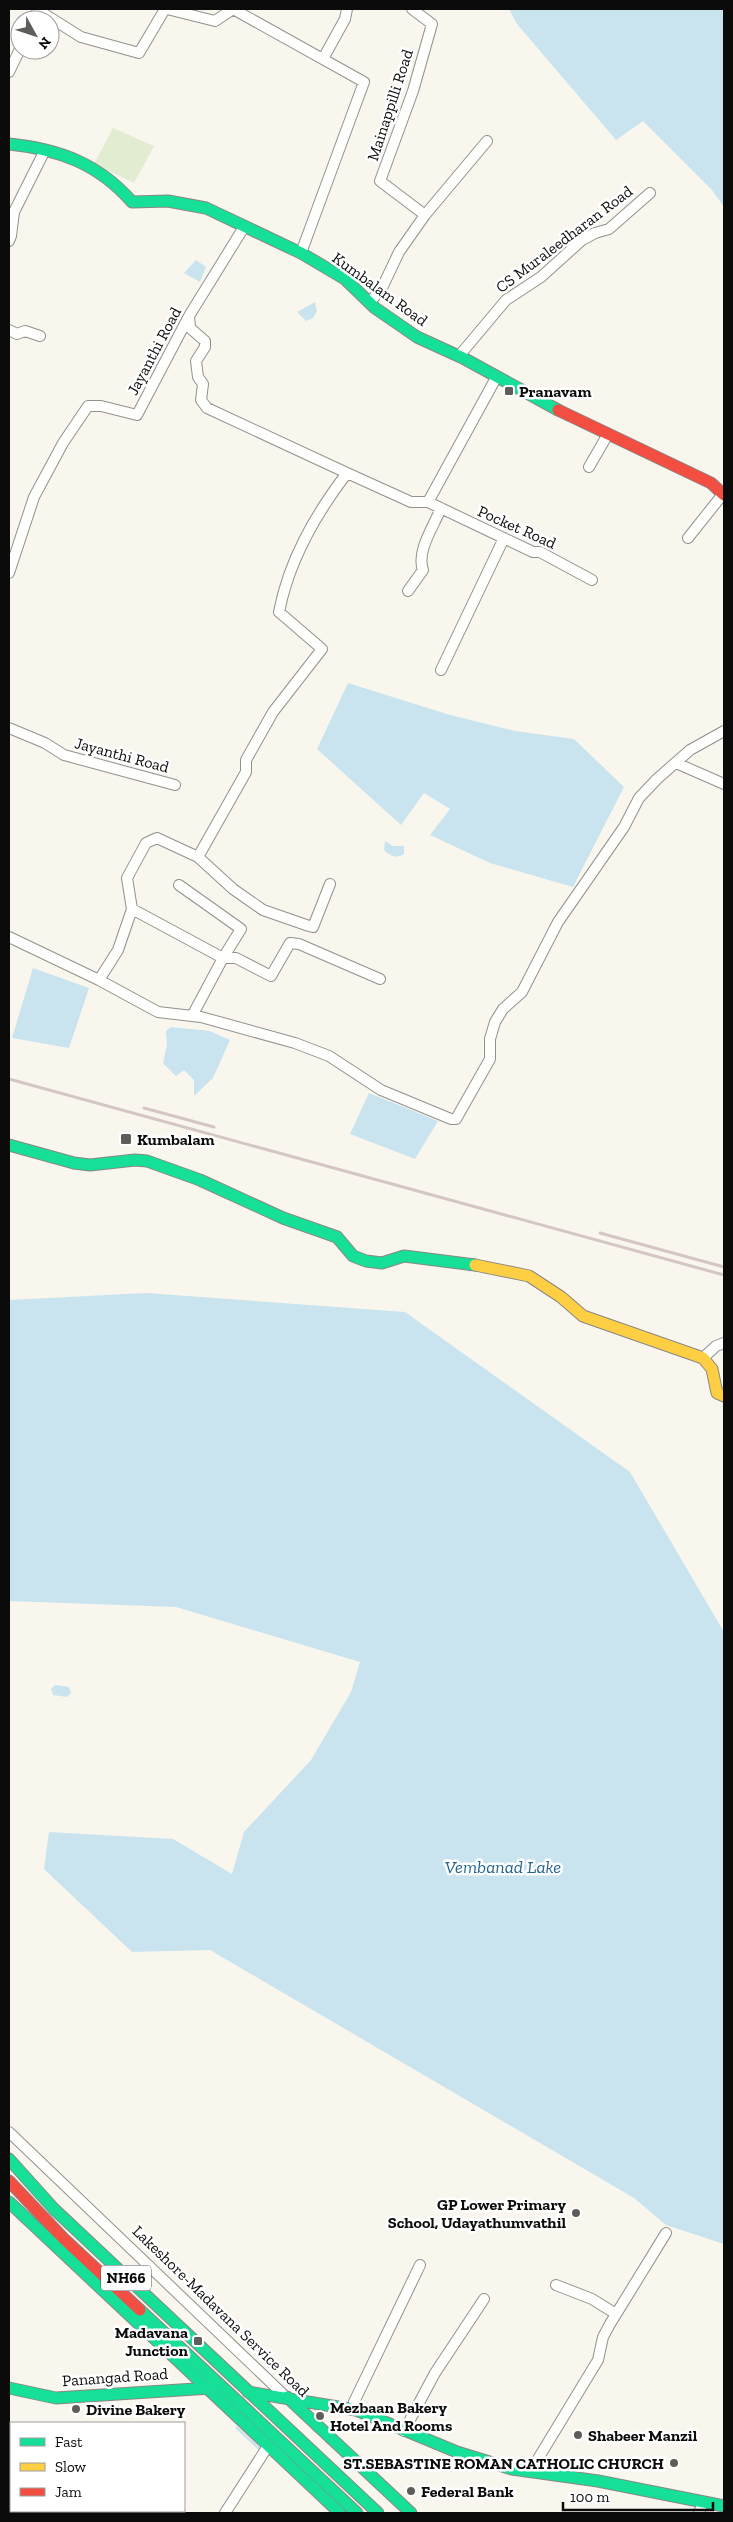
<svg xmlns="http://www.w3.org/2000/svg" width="733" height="2522" font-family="'Zilla Slab',serif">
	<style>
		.park { fill: #e2ecd0 }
		.water { fill: #c9e4ef }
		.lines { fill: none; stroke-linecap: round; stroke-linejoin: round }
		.stream { stroke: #c9e4ef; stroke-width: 3 }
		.street-casing { stroke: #92918d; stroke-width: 12 }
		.fast-casing { stroke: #898784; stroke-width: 13 }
		.slow-casing { stroke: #898784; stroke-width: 13 }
		.jam-casing { stroke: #898784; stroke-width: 13 }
		.street { stroke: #fefefc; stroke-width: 10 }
		.fast { stroke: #16e098; stroke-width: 11 }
		.slow { stroke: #ffcf43; stroke-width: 11 }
		.jam { stroke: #f24e42; stroke-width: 11 }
		.rail { stroke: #d4c6c5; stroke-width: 3 }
		.poi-dot { fill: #5e5d5a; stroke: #fff; stroke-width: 2 }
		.labels { text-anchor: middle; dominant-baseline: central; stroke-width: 5; stroke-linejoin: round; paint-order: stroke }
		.shield { fill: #fff; stroke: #545454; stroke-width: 1 }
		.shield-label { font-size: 15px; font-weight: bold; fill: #0b0b0b }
		.street-label { font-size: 16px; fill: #0b0b0b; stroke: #fff }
		.poi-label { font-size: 16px; font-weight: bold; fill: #0b0b0b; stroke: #fff; text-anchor: start }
		.water-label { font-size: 18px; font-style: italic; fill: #22648f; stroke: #fff }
	</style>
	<rect width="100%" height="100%" fill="#f9f6ee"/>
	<path class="park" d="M113 128 154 146 134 183 94 164Z"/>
	<path class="water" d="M509 9H724V207L712 190 643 121 616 140 517 24Z
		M196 260 206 267 200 282 184 273Z
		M315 302 317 311 313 318 306 321 297 312Z
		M348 683 450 715 515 731 574 739 624 787 573 887 490 863 430 835 450 809 424 793 401 825 317 749Z
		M385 841 393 846H404V854C395 859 391 856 384 850Z
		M33 968 89 988 69 1048 12 1038Z
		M171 1027 210 1031 230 1040 213 1078 194 1096V1080L184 1070 176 1076 163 1063 167 1045 166 1031Z
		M369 1093 438 1121 415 1159 350 1134Z
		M146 1293 405 1312 630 1472 724 1632V2244L666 2225 634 2198 210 1950 132 1952 44 1869 49 1832 173 1839 232 1874 244 1832 311 1760 351 1692 360 1662 176 1607 9 1601V1300Z
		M55 1685 69 1687 71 1693 67 1697 53 1695 51 1689Z"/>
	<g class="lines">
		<path class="stream" d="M237 2428 263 2452"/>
		<g class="street-casing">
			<path id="street" d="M167 9 215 21 233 9
				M233 9 364 82 301 253
				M34 20 38 10 81 37 139 53 165 9
				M324 57 345 19 347 9
				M9 72 20 49
				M425 215 487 141
				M9 241 11 236 14 212 45 150
				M370 302 382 288 399 252 425 215 380 181 413 91 432 24 412 9
				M189 316 190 328 205 341V347L196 361 198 377 203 384 201 400 207 408 347 473
				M9 330 17 334 25 331 40 336
				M459 356 506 300 541 277 582 240 595 233 609 229 650 193
				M589 467 608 434
				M428 502 533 552H540L592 580
				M688 538 723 494
				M9 573 34 497 63 443 88 406H101L137 415 189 316 244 227
				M408 591 423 570C416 551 434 526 441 508
				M441 670 504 538
				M9 728 45 743 64 755 175 785
				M676 763 724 784
				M198 857 233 889 263 910 309 926 313 927 330 884
				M132 909 223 958 241 929 179 885
				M9 937 99 980 158 1012 201 1017 295 1043 329 1056 381 1090 451 1119H456L490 1059V1039L495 1022 503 1009 522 992 558 922 624 827 639 798 657 779 690 750 724 731
				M99 980 118 950 132 909 127 878 146 843 157 838 198 857 246 772V760L273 712 322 649 279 612C289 560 315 515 347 473L411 502H428L496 378
				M192 1016 223 958H236L271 976 290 943 299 944 380 979
				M703 1358 716 1346 724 1343
				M9 2132 286 2397
				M556 2285 592 2299 616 2314
				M358 2410 354 2402 420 2265
				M404 2431 435 2373 484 2299
				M530 2472 598 2360 603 2337 610 2324 666 2233
				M225 2513 268 2446
				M699 2513 703 2502"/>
		</g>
		<g class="fast-casing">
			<path id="fast" d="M9 144C59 149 99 164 132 202L168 201 206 208 301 253 345 279 375 308 417 337 463 358 558 410
				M9 1145 74 1163 90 1165 135 1160 147 1161 200 1180 283 1218 337 1237 353 1256 366 1261 382 1263 404 1256 475 1265
				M9 2159 54 2209 378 2513
				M9 2202 340 2513
				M140 2310 357 2513
				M9 2388 56 2398 211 2388
				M248 2392 356 2410 457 2452 512 2469 598 2481 724 2506
				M287 2397 411 2513"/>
		</g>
		<g class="slow-casing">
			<path id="slow" d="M475 1265 529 1276 561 1297 583 1316 703 1358 712 1369 717 1393 724 1396"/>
		</g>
		<g class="jam-casing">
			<path id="jam" d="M558 410 711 483 724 495
				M9 2181 63 2238 140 2310"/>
		</g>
		<use href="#street" class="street"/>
		<use href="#fast" class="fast"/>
		<use href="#slow" class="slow"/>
		<use href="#jam" class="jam"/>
		<path class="rail" d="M9 1079 724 1275
			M144 1108 214 1127
			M600 1233 724 1267"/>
	</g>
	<g class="poi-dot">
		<rect x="504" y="386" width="10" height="10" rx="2.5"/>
		<rect x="120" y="1133" width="12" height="12" rx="2.5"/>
		<circle cx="576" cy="2213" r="5"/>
		<rect x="193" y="2336" width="10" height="10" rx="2.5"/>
		<circle cx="76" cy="2409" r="5"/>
		<circle cx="320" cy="2416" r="5"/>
		<circle cx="578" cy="2435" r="5"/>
		<circle cx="674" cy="2463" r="5"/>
		<circle cx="411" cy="2491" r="5"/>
	</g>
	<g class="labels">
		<rect class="shield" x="101" y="2265.5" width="50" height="25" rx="4"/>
		<g class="shield-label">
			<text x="126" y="2278">NH66</text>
		</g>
		<g class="street-label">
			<text transform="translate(390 105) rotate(-72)">Mainappilli Road</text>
			<text transform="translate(564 239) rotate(-37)">CS Muraleedharan Road</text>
			<text transform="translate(380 289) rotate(36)">Kumbalam Road</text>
			<text transform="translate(154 351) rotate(-62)">Jayanthi Road</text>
			<text transform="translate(517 527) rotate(24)">Pocket Road</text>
			<text transform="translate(122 755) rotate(15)">Jayanthi Road</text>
			<text transform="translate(221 2311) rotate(44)">Lakeshore-Madavana Service Road</text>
			<text transform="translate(115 2377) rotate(-4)">Panangad Road</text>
		</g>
		<g class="poi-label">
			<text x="519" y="391">Pranavam</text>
			<text x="137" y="1139">Kumbalam</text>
			<text x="566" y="2204" text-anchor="end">GP Lower Primary<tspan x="566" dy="18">School, Udayathumvathil</tspan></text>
			<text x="188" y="2332" text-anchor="end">Madavana<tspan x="188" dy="18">Junction</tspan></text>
			<text x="330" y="2407">Mezbaan Bakery<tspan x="330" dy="18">Hotel And Rooms</tspan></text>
			<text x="86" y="2409">Divine Bakery</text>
			<text x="588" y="2435">Shabeer Manzil</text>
			<text x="664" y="2463" text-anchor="end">ST.SEBASTINE ROMAN CATHOLIC CHURCH</text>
			<text x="421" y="2491">Federal Bank</text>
		</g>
		<g class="water-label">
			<text x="503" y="1867">Vembanad Lake</text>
		</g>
	</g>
	<rect width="733" height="2522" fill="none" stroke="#0b0b0b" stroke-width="20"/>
	<rect x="10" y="2422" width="175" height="90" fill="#ffffff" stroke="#9d9d9d"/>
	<rect x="20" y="2438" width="25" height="8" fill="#16e098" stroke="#9d9d9d"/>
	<text x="55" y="2447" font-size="15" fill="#0b0b0b">Fast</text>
	<rect x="20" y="2463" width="25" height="8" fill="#ffcf43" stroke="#9d9d9d"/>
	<text x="55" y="2472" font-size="15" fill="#0b0b0b">Slow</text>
	<rect x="20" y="2488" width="25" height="8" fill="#f24e42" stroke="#9d9d9d"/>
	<text x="55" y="2497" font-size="15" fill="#0b0b0b">Jam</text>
	<g transform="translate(35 35) rotate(130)"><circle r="24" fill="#ffffff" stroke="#9d9d9d"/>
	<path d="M0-4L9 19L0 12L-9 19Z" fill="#5e5d5a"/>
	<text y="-8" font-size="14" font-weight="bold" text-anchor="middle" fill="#0b0b0b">N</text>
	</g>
	<path d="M563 2502v8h150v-8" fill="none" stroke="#0b0b0b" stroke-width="2.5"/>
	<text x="570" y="2502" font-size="15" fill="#0b0b0b" stroke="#ffffff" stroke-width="4" paint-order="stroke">100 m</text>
</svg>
